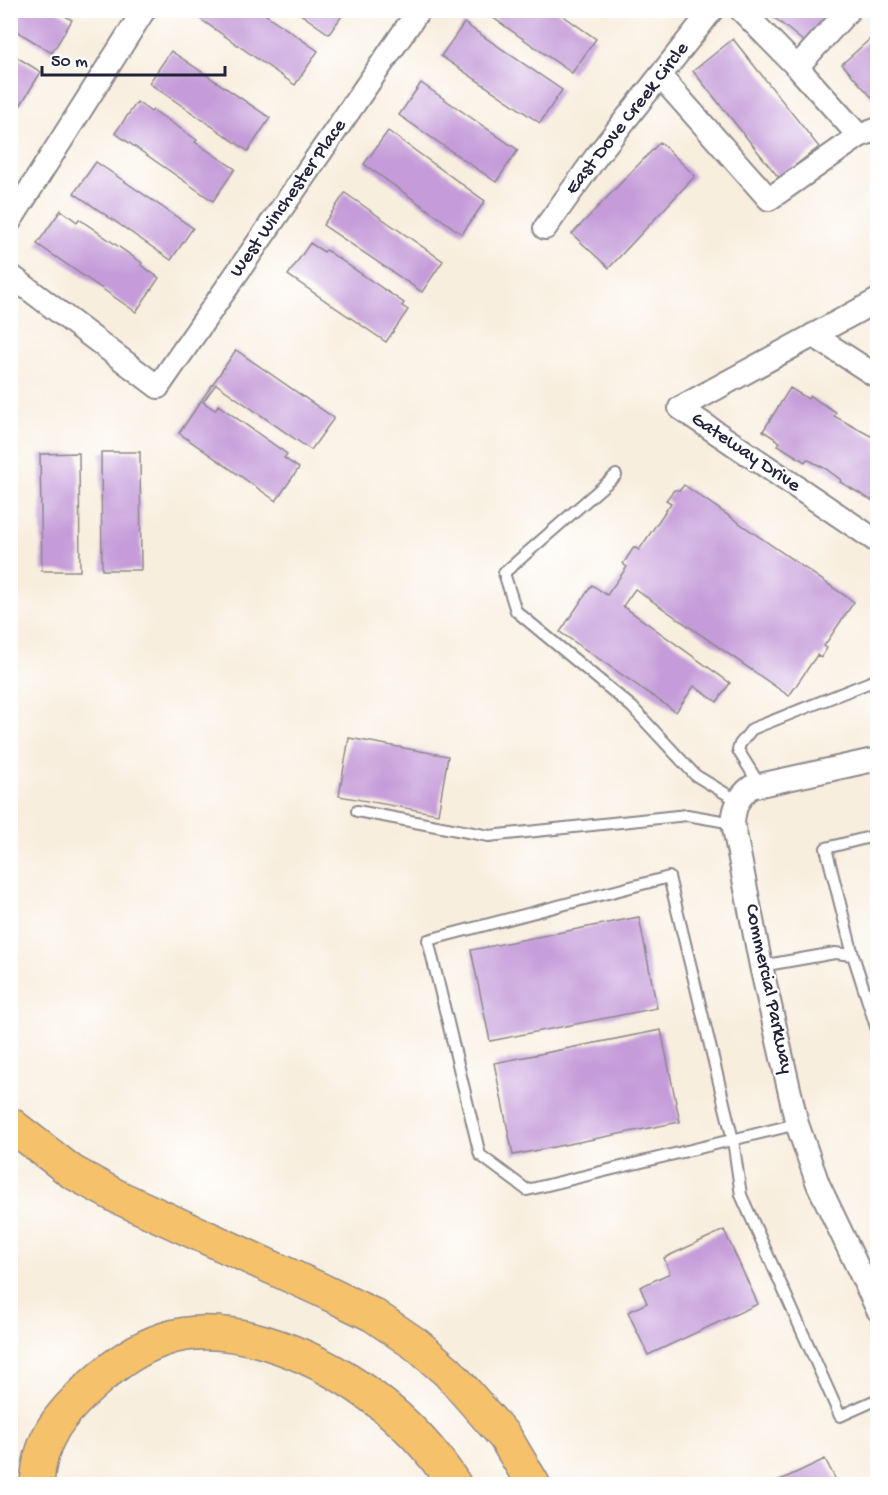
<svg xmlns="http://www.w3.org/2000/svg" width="888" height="1495" font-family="'Gochi Hand',sans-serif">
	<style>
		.building { fill: #c59cd9 }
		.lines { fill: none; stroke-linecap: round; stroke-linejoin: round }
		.lane-casing { stroke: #8d888c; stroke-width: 14 }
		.street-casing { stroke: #8d888c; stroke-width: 26 }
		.highway-casing { stroke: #8d888c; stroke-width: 36 }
		.lane { stroke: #fff; stroke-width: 10 }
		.street { stroke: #fff; stroke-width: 22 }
		.highway { stroke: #f5c16b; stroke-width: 33 }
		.labels { text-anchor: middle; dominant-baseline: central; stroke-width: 4.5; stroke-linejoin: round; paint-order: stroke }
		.street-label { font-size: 20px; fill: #22223b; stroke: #fff }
	</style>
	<rect width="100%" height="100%" fill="#fff"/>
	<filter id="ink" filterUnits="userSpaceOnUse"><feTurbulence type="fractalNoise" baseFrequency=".0167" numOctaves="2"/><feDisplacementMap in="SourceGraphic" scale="12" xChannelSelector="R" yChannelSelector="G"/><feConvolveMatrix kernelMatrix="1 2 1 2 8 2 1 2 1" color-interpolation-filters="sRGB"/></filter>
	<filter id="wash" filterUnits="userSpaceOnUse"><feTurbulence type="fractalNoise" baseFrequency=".008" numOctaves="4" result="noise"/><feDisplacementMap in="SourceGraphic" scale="24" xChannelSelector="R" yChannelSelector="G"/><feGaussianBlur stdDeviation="1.35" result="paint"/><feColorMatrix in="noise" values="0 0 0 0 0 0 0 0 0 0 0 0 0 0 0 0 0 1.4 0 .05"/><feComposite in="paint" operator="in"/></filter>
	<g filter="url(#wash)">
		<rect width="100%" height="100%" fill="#f8eede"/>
		<g id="blocks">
			<path class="building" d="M10 10H56L72 20 52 53 10 27Z
				M199 10H259L318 51 295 85 196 16Z
				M295 10H346L329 34Z
				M482 10H555L596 39 572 73Z
				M775 10H838L809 46 771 15Z
				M464 23 562 90 540 123 441 56Z
				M878 32V99L875 101 842 64Z
				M733 39 819 147 779 178 693 71Z
				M171 51 270 118 248 151 149 83Z
				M10 53 41 72 20 106 10 100Z
				M421 83 518 150 496 182 399 115Z
				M137 102 151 112 153 110 197 140 195 142 235 169 213 201 115 133Z
				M388 131 485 201 462 234 364 164Z
				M660 142 695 176 609 268 572 234Z
				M96 162 193 228 171 260 74 193Z
				M345 193 443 261 422 292 323 225Z
				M61 210 77 222 79 219 142 263 141 265 159 278 136 312 37 244Z
				M310 243 324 252 326 250 404 303 402 306 408 310 386 342 288 275Z
				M236 350 334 418 311 450 216 384 203 402 215 410 218 405 287 454 284 458 299 468 276 501 179 433Z
				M790 388 808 399 810 396 836 412 834 416 878 440V504L840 482 841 480 826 469 807 459 805 462 778 445 780 442 763 431Z
				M101 452H140L141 570H102Z
				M79 453 80 571H42L40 454Z
				M684 485 854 602 824 646 827 648 821 658 817 655 789 696 635 589 623 606 730 683 717 702 694 686 676 712 560 632 592 585 607 595 627 567 623 564 634 547 639 550 671 503 666 500 674 490H680Z
				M349 738 448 756 438 814 339 796Z
				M639 917 657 1008 490 1041 471 950Z
				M661 1030 680 1122 513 1155 494 1063Z
				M724 1230 758 1304 648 1355 628 1312 647 1303 640 1287 670 1273 664 1258Z
				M825 1459 838 1484H772Z"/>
		</g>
	</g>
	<g filter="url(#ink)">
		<use href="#blocks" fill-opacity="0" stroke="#8d888c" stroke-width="1.5"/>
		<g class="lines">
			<g class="lane-casing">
				<path id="lane" d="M616 475 504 573 516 611 632 707 695 775 738 801
					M759 784 738 750 740 744 752 729 878 679
					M357 811 489 836 687 815 733 823
					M853 955 826 848 878 835
					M761 966 835 953 853 955 878 1033
					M797 1124C707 1146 617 1168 527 1190L480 1155 428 940 669 877 733 1140 741 1195 840 1416 878 1399"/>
			</g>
			<g class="street-casing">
				<path id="street" d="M741 10 797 67 859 136
					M797 67 849 10
					M660 76 769 199 859 136 878 129
					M10 221 144 10
					M545 228 596 157 712 10
					M10 275 158 387 419 10
					M878 300 680 408 878 542
					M813 335 878 377
					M878 759 751 787C739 796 734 807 733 823L761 966 797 1124 818 1184 878 1310"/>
			</g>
			<g class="highway-casing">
				<path id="highway" d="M10 1124 72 1172 118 1197 319 1289 373 1315 417 1345 448 1372 505 1437 533 1484
					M37 1484C40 1437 59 1415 93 1384 115 1364 137 1348 165 1339 198 1328 233 1333 264 1342 341 1365 411 1417 454 1484"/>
			</g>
			<use href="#lane" class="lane"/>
			<use href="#street" class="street"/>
			<use href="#highway" class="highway"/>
		</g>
	</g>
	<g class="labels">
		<g class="street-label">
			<text transform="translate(628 119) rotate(-52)">East Dove Creek Circle</text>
			<text transform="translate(289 199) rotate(-55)">West Winchester Place</text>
			<text transform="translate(745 453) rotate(34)">Gateway Drive</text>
			<text transform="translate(768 989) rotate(78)">Commercial Parkway</text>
		</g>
	</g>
	<rect width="888" height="1495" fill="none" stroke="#fff" stroke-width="36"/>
	<path d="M42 66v9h183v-9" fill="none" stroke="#22223b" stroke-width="3"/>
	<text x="51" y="66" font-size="18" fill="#22223b" stroke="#ffffff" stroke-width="4.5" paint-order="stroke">50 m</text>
</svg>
